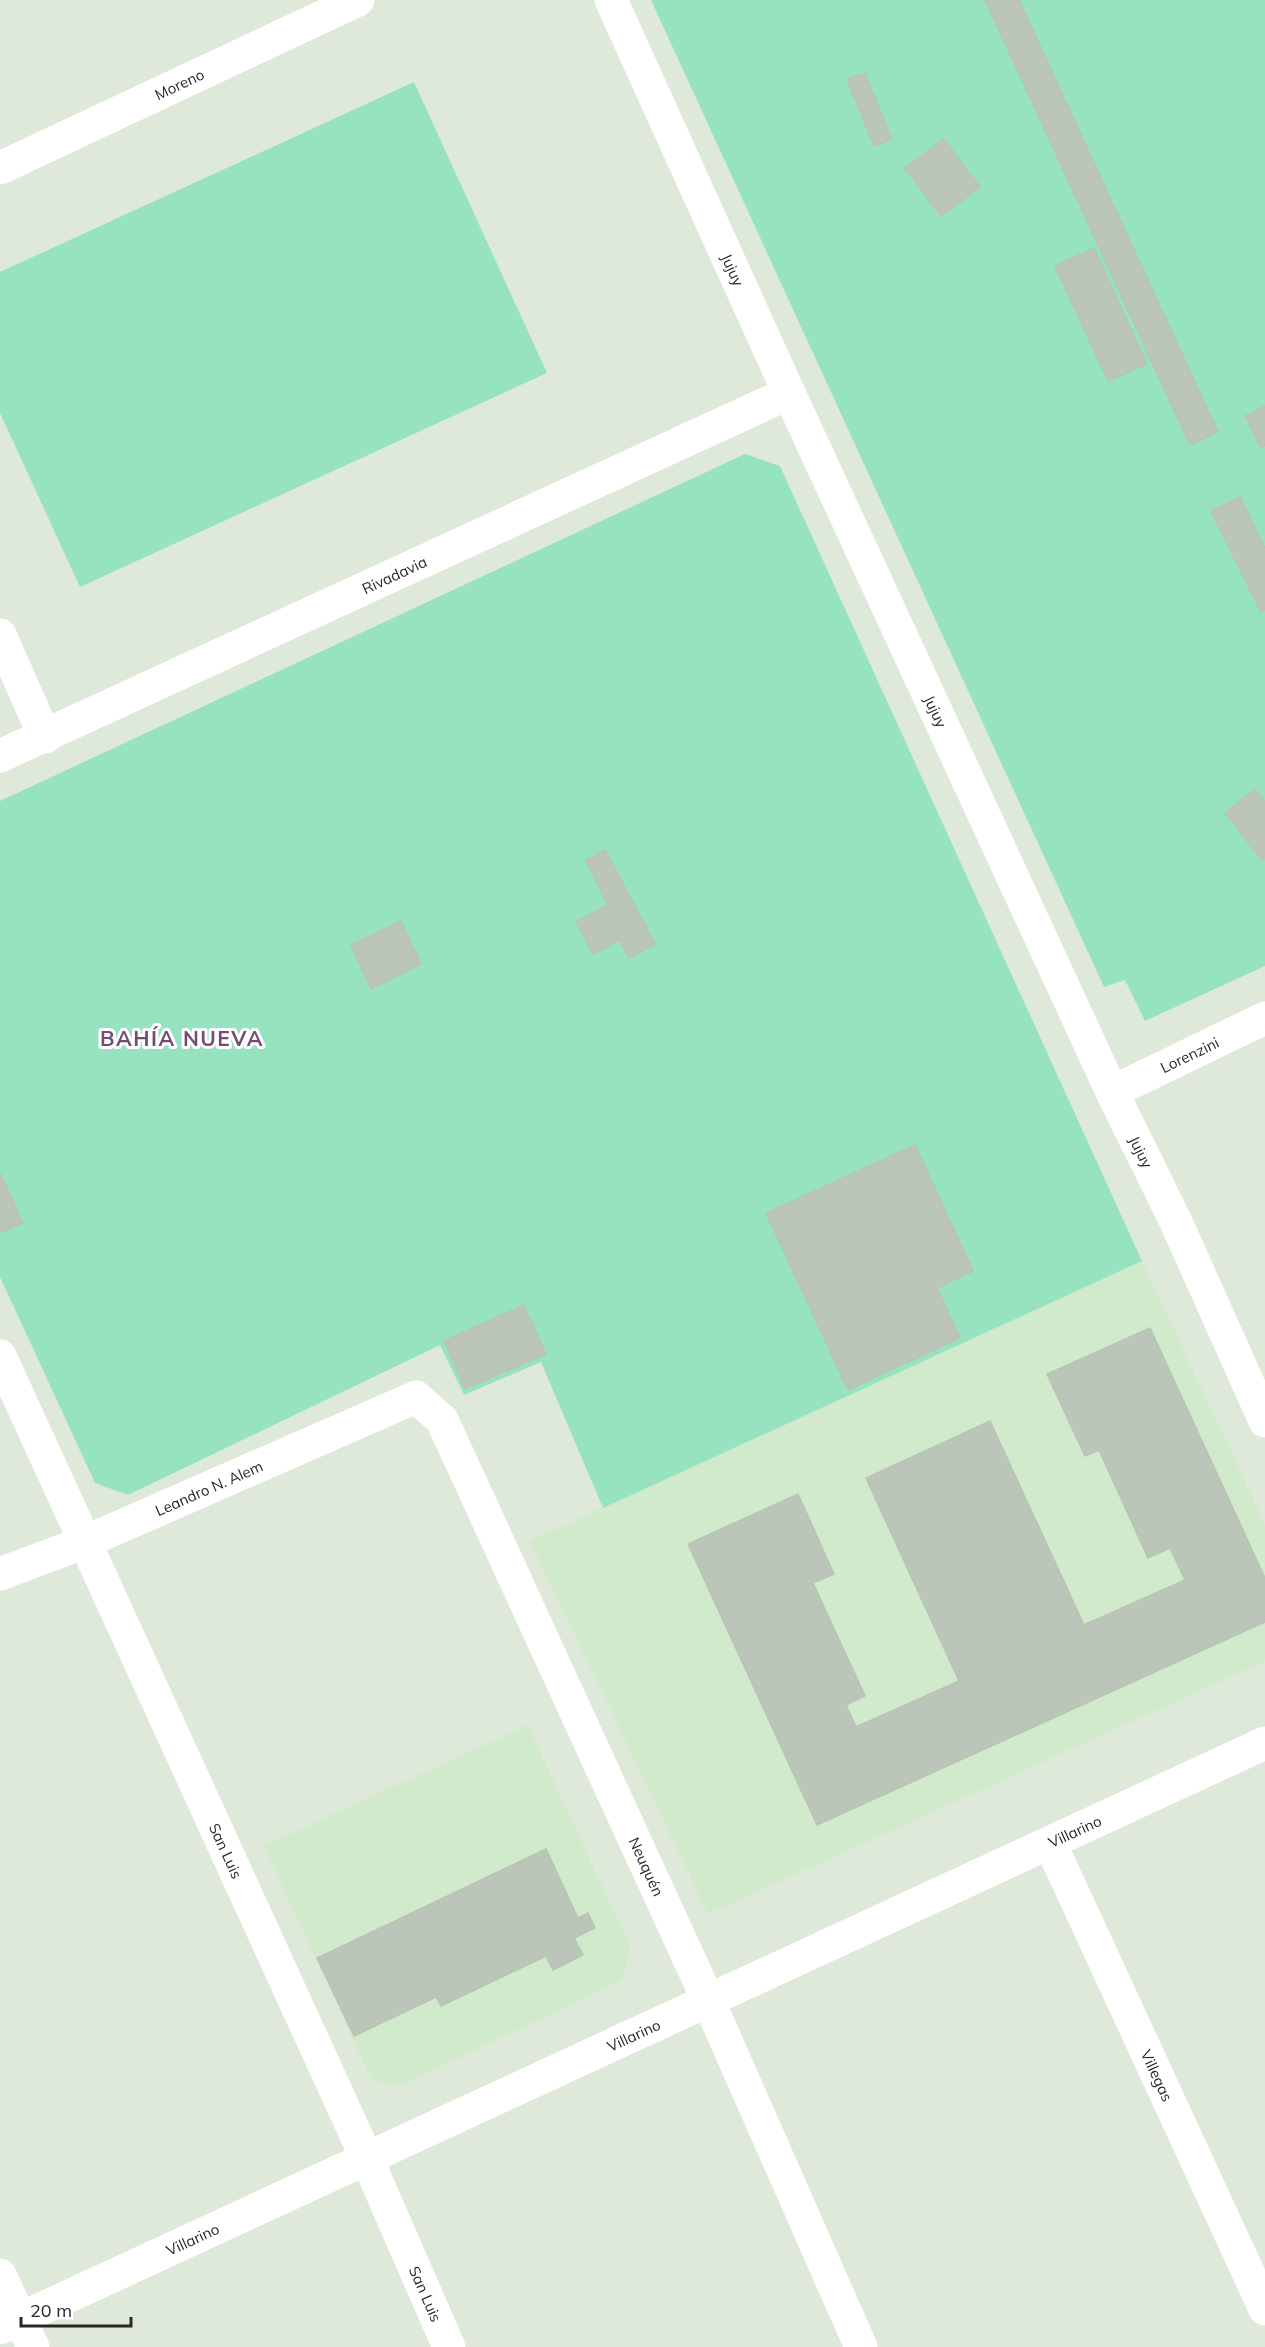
<svg xmlns="http://www.w3.org/2000/svg" width="1265" height="2347" font-family="Mulish,sans-serif">
	<style>
		.education { fill: #d1eacb }
		.pitch { fill: #97e3c1 }
		.building { fill: #bcc5ba; stroke: #b8c4b4; stroke-width: 1.5 }
		.lines { fill: none; stroke-linecap: round; stroke-linejoin: round }
		.minor { stroke: #fff; stroke-width: 33 }
		.labels { text-anchor: middle; dominant-baseline: central; stroke-width: 6; stroke-linejoin: round; paint-order: stroke }
		.street-label { font-size: 15px; fill: #282828; stroke: #fff }
		.district-label { font-size: 21px; font-weight: bold; letter-spacing: 1.5px; fill: #734c75; stroke: #fff }
	</style>
	<rect width="100%" height="100%" fill="#dfe9da"/>
	<path class="education" d="M1142 1261 1265 1524V1661L708 1914 530 1541Z
		M528 1725 631 1949 622 1980 400 2086 371 2079 264 1846Z"/>
	<path class="pitch" d="M651 0H1265V966L1145 1021 1125 980 1104 987Z
		M414 82 547 373 80 587 0 413V272Z
		M745 454 780 466 1142 1261 603 1508 541 1362 464 1395 440 1345 128 1495 95 1483 0 1277V801Z"/>
	<path class="building" d="M985 0H1019L1218 432 1190 445Z
		M865 73 892 139 874 146 847 79Z
		M944 139 980 187 941 216 905 168Z
		M1094 248 1147 364 1108 381 1055 266Z
		M1265 406V446L1261 448 1245 416Z
		M1240 497 1265 548V610L1261 612 1211 511Z
		M1255 789 1265 802V858L1262 860 1225 813Z
		M605 850 655 944 629 958 620 940 593 954 576 921 608 905 586 860Z
		M401 921 421 964 371 989 351 945Z
		M915 1145 973 1271 937 1288 960 1338 848 1390 766 1213Z
		M0 1173 23 1223 0 1233Z
		M524 1305 546 1354 465 1389 444 1341Z
		M1150 1328 1265 1578V1622L817 1825 688 1544 798 1494 834 1574 813 1583 865 1696 846 1705 856 1727 959 1681 866 1478 990 1421 1084 1625 1185 1580 1170 1548 1148 1558 1099 1450 1085 1456 1047 1374Z
		M546 1849 578 1918 588 1913 595 1928 574 1938 583 1955 553 1970 546 1956 441 2006 436 1997 354 2036 317 1958Z"/>
	<g class="lines">
		<g class="minor">
			<path id="s1" d="M611 0 789 393 1112 1092 1176 1222 1265 1421"/>
			<path id="s2" d="M0 168 358 0"/>
			<path d="M0 635 45 737"/>
			<path id="s3" d="M0 756 789 393"/>
			<path id="s4" d="M1112 1092 1265 1018"/>
			<path id="s5" d="M0 1356 367 2159 449 2347"/>
			<path id="s6" d="M0 1574 85 1542 416 1397 442 1420 708 2000 861 2347"/>
			<path id="s7" d="M1050 1843 1265 2309"/>
			<path d="M0 2275 33 2347"/>
			<path id="s8" d="M0 2328 1265 1743"/>
		</g>
	</g>
	<g class="labels">
		<g class="street-label">
			<text stroke="none"><textPath href="#s2" startOffset="198">Moreno</textPath></text>
			<text stroke="none"><textPath href="#s1" startOffset="296">Jujuy</textPath></text>
			<text stroke="none"><textPath href="#s3" startOffset="434">Rivadavia</textPath></text>
			<text stroke="none"><textPath href="#s1" startOffset="782">Jujuy</textPath></text>
			<text stroke="none"><textPath href="#s4" startOffset="86">Lorenzini</textPath></text>
			<text stroke="none"><textPath href="#s1" startOffset="1268">Jujuy</textPath></text>
			<text stroke="none"><textPath href="#s6" startOffset="226">Leandro N. Alem</textPath></text>
			<text stroke="none"><textPath href="#s8" startOffset="1184">Villarino</textPath></text>
			<text stroke="none"><textPath href="#s5" startOffset="544">San Luis</textPath></text>
			<text stroke="none"><textPath href="#s6" startOffset="978">Neuquén</textPath></text>
			<text stroke="none"><textPath href="#s8" startOffset="698">Villarino</textPath></text>
			<text stroke="none"><textPath href="#s7" startOffset="256">Villegas</textPath></text>
			<text stroke="none"><textPath href="#s8" startOffset="212">Villarino</textPath></text>
			<text stroke="none"><textPath href="#s5" startOffset="1030">San Luis</textPath></text>
		</g>
		<g class="district-label">
			<text x="182" y="1038">BAHÍA NUEVA</text>
		</g>
	</g>
	<path d="M21 2317v9h110v-9" fill="none" stroke="#282828" stroke-width="3"/>
	<text x="30" y="2317" font-size="18" fill="#282828" stroke="#ffffff" stroke-width="4.5" paint-order="stroke">20 m</text>
</svg>
